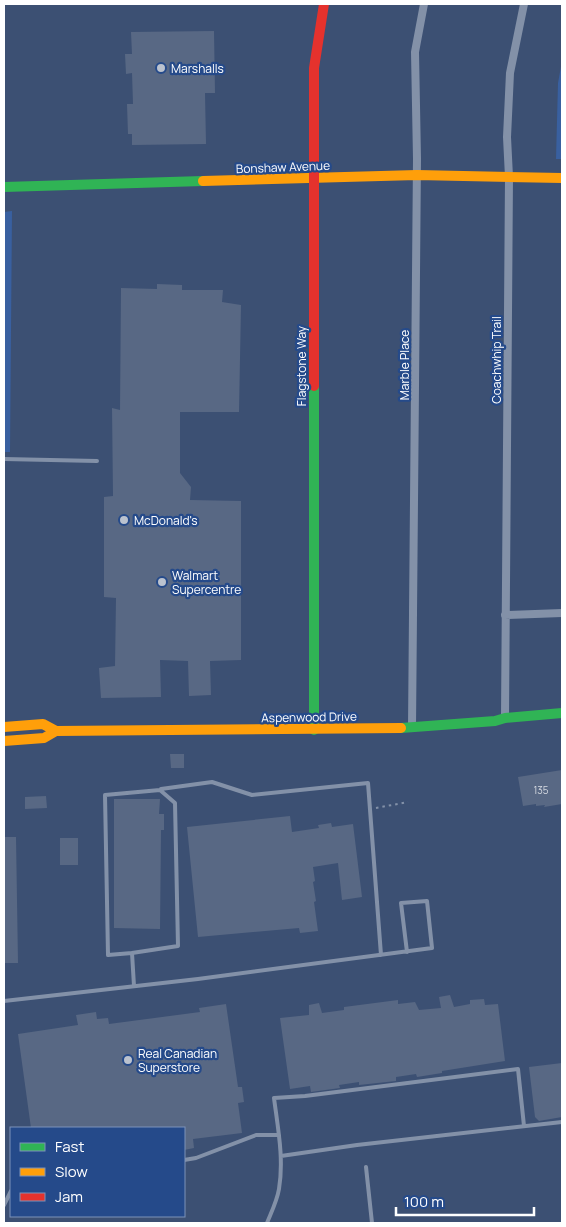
<svg xmlns="http://www.w3.org/2000/svg" width="566" height="1227" font-family="Manrope,sans-serif">
	<style>
		.green { fill: #3960a0 }
		.building { fill: #586884 }
		.lines { fill: none; stroke-linecap: round; stroke-linejoin: round }
		.path { stroke: #8391a8; stroke-width: 2; stroke-dasharray: 2.5 4; stroke-linecap: butt }
		.lane { stroke: #8391a8; stroke-width: 4 }
		.street { stroke: #8391a8; stroke-width: 8 }
		.fast { stroke: #30b455; stroke-width: 10 }
		.slow { stroke: #ff9f0a; stroke-width: 10 }
		.jam { stroke: #e5322d; stroke-width: 10 }
		.poi-dot { fill: #bbc2ce; stroke: #254a8a; stroke-width: 2 }
		.labels { text-anchor: middle; dominant-baseline: central; stroke-width: 4.5; stroke-linejoin: round; paint-order: stroke }
		.number-label { font-size: 10px; fill: #d5d9e0 }
		.poi-label { font-size: 12px; fill: #fff; stroke: #254a8a; text-anchor: start }
		.street-label { font-size: 12px; fill: #fff; stroke: #254a8a }
	</style>
	<rect width="100%" height="100%" fill="#3c5073"/>
	<path class="green" d="M562 61V159H556L558 83Z
		M12 211 10 452H4V212Z"/>
	<path class="building" d="M214 31 215 93H205L206 144 132 145V134H128L127 104H133L132 73 126 74 125 54H132L131 32Z
		M157 284 182 285V290H223L222 302 241 305 239 412H180V473L191 487 190 500 241 501V660L210 661 211 695 189 696 188 661 160 660 161 697 101 698 99 668 115 666 116 598 104 597V497L113 496 112 408 120 410 121 288 157 289Z
		M170 754H184V768H171Z
		M562 770V804L544 807 545 805 536 806V804L523 806 518 777Z
		M46 796 47 808 25 809V797Z
		M114 799H160L159 814H164V830H161L160 929 114 928Z
		M290 816 292 832 319 828 318 825 331 823 332 827 353 824 362 897 342 900 338 863 313 867 315 881 313 882 316 901 314 902 318 931 300 933 299 928 198 937 187 827Z
		M4 837H16L18 963H4Z
		M60 838H78V865H60Z
		M450 995 454 1007 470 1004V1000L484 999 485 1005 498 1004 505 1061 442 1071V1073L417 1077 416 1074 396 1077V1081L359 1085V1082L339 1085 340 1088 311 1092 310 1086 290 1089 280 1018 309 1015V1005L319 1003 322 1013 344 1010V1007L398 1000V1004L415 1002 419 1010 441 1008 439 997Z
		M226 1004 238 1087H242L244 1102 238 1103 242 1133 193 1139 194 1148 184 1150V1128H31L18 1034 78 1025 76 1015 96 1012 97 1019 108 1018 109 1024 200 1012 199 1008Z
		M562 1063V1117L539 1121 535 1117 529 1067Z"/>
	<g class="lines">
		<path class="path" d="M376 808 408 802"/>
		<path class="lane" d="M4 459 97 461
			M161 789 212 782 252 795 368 783 381 955
			M132 953 108 955 105 795 160 790 175 803 178 946 132 953 134 986
			M4 1001 198 979 432 948 427 901 401 903 407 952
			M281 1156 357 1145 562 1122
			M184 1160 196 1158 256 1135H279
			M366 1167 372 1223
			M4 1205 11 1191
			M267 1223C271 1213 277 1201 279 1189 284 1159 278 1129 274 1098L305 1096 518 1069 524 1126"/>
		<path class="street" d="M505 615 562 613
			M505 718 509 177 507 137 510 73 524 4
			M412 728 417 159 415 52 424 4"/>
		<path class="fast" d="M4 187 203 181
			M314 386V730
			M401 728 495 721 505 718 562 713"/>
		<path class="slow" d="M203 181 417 175 562 178
			M4 727 43 724 56 731 401 728
			M4 741 44 738 56 731"/>
		<path class="jam" d="M314 386V68L324 4"/>
	</g>
	<g class="poi-dot">
		<circle cx="161" cy="68" r="5"/>
		<circle cx="124" cy="520" r="5"/>
		<circle cx="162" cy="582" r="5"/>
		<circle cx="128" cy="1060" r="5"/>
	</g>
	<g class="labels">
		<g class="number-label">
			<text x="541" y="790">135</text>
		</g>
		<g class="poi-label">
			<text x="171" y="68">Marshalls</text>
			<text x="134" y="520">McDonald's</text>
			<text x="172" y="575">Walmart<tspan x="172" dy="14">Supercentre</tspan></text>
			<text x="138" y="1053">Real Canadian<tspan x="138" dy="14">Superstore</tspan></text>
		</g>
		<g class="street-label">
			<text transform="translate(283 167) rotate(-2)">Bonshaw Avenue</text>
			<text transform="translate(496 360) rotate(-90)">Coachwhip Trail</text>
			<text transform="translate(404 365) rotate(-90)">Marble Place</text>
			<text transform="translate(301 366) rotate(-90)">Flagstone Way</text>
			<text transform="translate(309 717) rotate(-1)">Aspenwood Drive</text>
		</g>
	</g>
	<rect width="566" height="1227" fill="none" stroke="#ffffff" stroke-width="10"/>
	<rect x="10" y="1127" width="175" height="90" fill="#254a8a" stroke="#7c92b9"/>
	<rect x="20" y="1143" width="25" height="8" fill="#30b455" stroke="#7c92b9"/>
	<text x="55" y="1152" font-size="15" fill="#ffffff">Fast</text>
	<rect x="20" y="1168" width="25" height="8" fill="#ff9f0a" stroke="#7c92b9"/>
	<text x="55" y="1177" font-size="15" fill="#ffffff">Slow</text>
	<rect x="20" y="1193" width="25" height="8" fill="#e5322d" stroke="#7c92b9"/>
	<text x="55" y="1202" font-size="15" fill="#ffffff">Jam</text>
	<path d="M396 1207v8h138v-8" fill="none" stroke="#ffffff" stroke-width="2.5"/>
	<text x="404" y="1207" font-size="15" fill="#ffffff" stroke="#254a8a" stroke-width="4" paint-order="stroke">100 m</text>
</svg>
